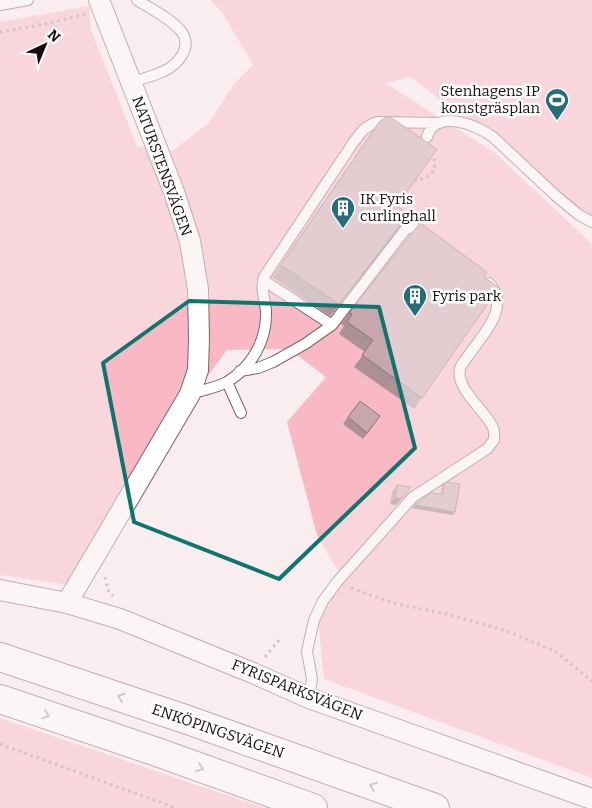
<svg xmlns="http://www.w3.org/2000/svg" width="592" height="808" font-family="Bitter,serif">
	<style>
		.green { fill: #f8b9c5 }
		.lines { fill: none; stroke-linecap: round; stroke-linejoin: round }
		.service-casing { stroke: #7e6167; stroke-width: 12 }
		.minor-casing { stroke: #7e6167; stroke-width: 22 }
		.primary-casing { stroke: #7e6167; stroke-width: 30 }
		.path { stroke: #9f9395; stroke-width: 3; stroke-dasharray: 2.5 4; stroke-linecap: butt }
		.service { stroke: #fff; stroke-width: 10 }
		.minor { stroke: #fff; stroke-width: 20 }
		.primary { stroke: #fff; stroke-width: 28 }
		.wall { fill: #ab9095 }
		.shaded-wall { fill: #8b7579 }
		.building { fill: #c7a7ad; stroke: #8b7579 }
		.oneway { stroke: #a29e9f }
		.marked { fill: none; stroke: #0f766e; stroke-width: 4; stroke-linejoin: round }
		.labels { text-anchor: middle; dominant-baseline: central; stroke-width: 5; stroke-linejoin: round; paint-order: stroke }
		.poi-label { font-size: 15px; fill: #170c0e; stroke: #fefefe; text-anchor: start }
		.street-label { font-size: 15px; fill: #170c0e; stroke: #fefefe }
	</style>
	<rect width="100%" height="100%" fill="#faedef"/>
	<path class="green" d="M210 0H592V221L411 77 385 83 495 153 592 244V778L324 679 318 618 341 576 317 535 287 422 326 377 289 349 227 350 159 442 67 585 0 575V22L89 6 91 30 137 146 172 151 208 124 234 84 253 65 222 12Z
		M0 718 238 799 264 808H0Z"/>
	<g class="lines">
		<g class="service-casing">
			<path id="service" d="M0 5 28 0
				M131 82C142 79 154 76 164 71 179 64 193 46 181 31 170 18 151 9 137 0
				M427 137C435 108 477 125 493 137L556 196 579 215 592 222
				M263 280 332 325
				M240 371 258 368 273 362 305 344 332 325 405 230 410 227 415 228 425 235
				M227 382 241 413
				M190 394C202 390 216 388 227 382 252 367 267 340 266 311 265 300 260 288 264 277L353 143 363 130 372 124 378 122 440 123
				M309 698 312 679 307 651 314 620 323 601 337 582 413 497 487 449 494 440C494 436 495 431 493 428 488 413 455 389 460 369 460 366 464 362 466 359 479 338 513 308 489 283"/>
		</g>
		<g class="minor-casing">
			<path id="minor" d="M0 590 67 603 120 619 253 673 309 698 592 799
				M67 603 190 394 198 370 199 338 198 289 190 241 174 192 99 0"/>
		</g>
		<g class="primary-casing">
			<path id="primary" d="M0 657 185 719 435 808
				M0 699 154 751 313 808"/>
		</g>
		<path class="path" d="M0 32 50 23 85 14
			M414 181C432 177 439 171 432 152
			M105 577 108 590 113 596
			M351 588 393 603 447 614 507 631 556 652 592 681
			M265 657 279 640
			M0 744 176 808"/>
		<use href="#service" class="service"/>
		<use href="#minor" class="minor"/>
		<use href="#primary" class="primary"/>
	</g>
	<path class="wall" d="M380 121 397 206 409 214 401 226 330 316 272 277Z
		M484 277 498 289 414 409 354 367 365 352 339 334 344 326 341 324 349 313Z
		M380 416 363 439 343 424 348 417Z
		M444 483 455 512 453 515 412 508 415 505 441 494 442 486Z
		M397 485 407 493 396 505 390 504 392 492Z"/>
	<path class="shaded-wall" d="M409 214 401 226 330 316 339 304Z
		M411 487 396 505 390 504 395 498Z
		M415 505 455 512 453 515 412 508Z"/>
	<path class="building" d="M387 117H390L437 149 397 206 409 214 339 304 281 265 380 121Z
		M420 223 487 272 484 277 498 287V289L422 398 362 355 373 340 347 322 352 314 349 313Z
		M360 401 380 416 367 433 348 417Z
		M446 482 460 484 455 512 415 505 430 493 443 494 444 483Z
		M397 485 411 487 401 499 395 498Z"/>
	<defs><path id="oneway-chevron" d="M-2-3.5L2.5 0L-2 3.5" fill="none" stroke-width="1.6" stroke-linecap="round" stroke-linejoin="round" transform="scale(1.25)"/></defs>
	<g class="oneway">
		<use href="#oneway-chevron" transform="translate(121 697) rotate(-162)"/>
		<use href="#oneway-chevron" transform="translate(46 715) rotate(19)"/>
		<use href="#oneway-chevron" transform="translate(200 768) rotate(20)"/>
		<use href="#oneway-chevron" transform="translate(373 786) rotate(-160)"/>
	</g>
	<path d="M0 0H592V808H0ZM189 301 379 307 415 448 279 579 134 522 103 363Z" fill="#faedef" fill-opacity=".55" fill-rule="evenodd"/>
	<path class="marked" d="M189 301 379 307 415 448 279 579 134 522 103 363Z"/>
	<defs>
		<g id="stadium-pin" transform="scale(1.25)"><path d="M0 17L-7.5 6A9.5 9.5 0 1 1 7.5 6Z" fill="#256e79" stroke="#fefefe"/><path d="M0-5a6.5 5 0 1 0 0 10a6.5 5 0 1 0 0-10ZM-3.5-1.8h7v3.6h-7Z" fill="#fff"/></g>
		<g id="building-pin" transform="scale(1.25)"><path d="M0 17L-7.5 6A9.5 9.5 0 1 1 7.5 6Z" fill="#256e79" stroke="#fefefe"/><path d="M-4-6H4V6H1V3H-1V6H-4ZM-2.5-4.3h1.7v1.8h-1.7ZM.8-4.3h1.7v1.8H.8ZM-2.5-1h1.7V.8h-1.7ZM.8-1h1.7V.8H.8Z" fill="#fff"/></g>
	</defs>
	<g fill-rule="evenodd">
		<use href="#stadium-pin" x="557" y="100"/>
		<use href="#building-pin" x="343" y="208"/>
		<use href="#building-pin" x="415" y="296"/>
	</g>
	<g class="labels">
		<g class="poi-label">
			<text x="540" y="91" text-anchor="end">Stenhagens IP<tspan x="540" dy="17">konstgräsplan</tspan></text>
			<text x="360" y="199">IK Fyris<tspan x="360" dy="17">curlinghall</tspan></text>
			<text x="432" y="296">Fyris park</text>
		</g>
		<g class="street-label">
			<text transform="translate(162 166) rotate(70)">NATURSTENSVÄGEN</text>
			<text transform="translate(297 690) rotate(22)">FYRISPARKSVÄGEN</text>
			<text transform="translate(218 731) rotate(19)">ENKÖPINGSVÄGEN</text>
		</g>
	</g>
	<g transform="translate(45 45) rotate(44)" stroke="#fefefe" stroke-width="4" paint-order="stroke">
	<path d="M0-4L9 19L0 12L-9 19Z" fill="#170c0e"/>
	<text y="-8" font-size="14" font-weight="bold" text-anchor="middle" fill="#170c0e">N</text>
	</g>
</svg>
